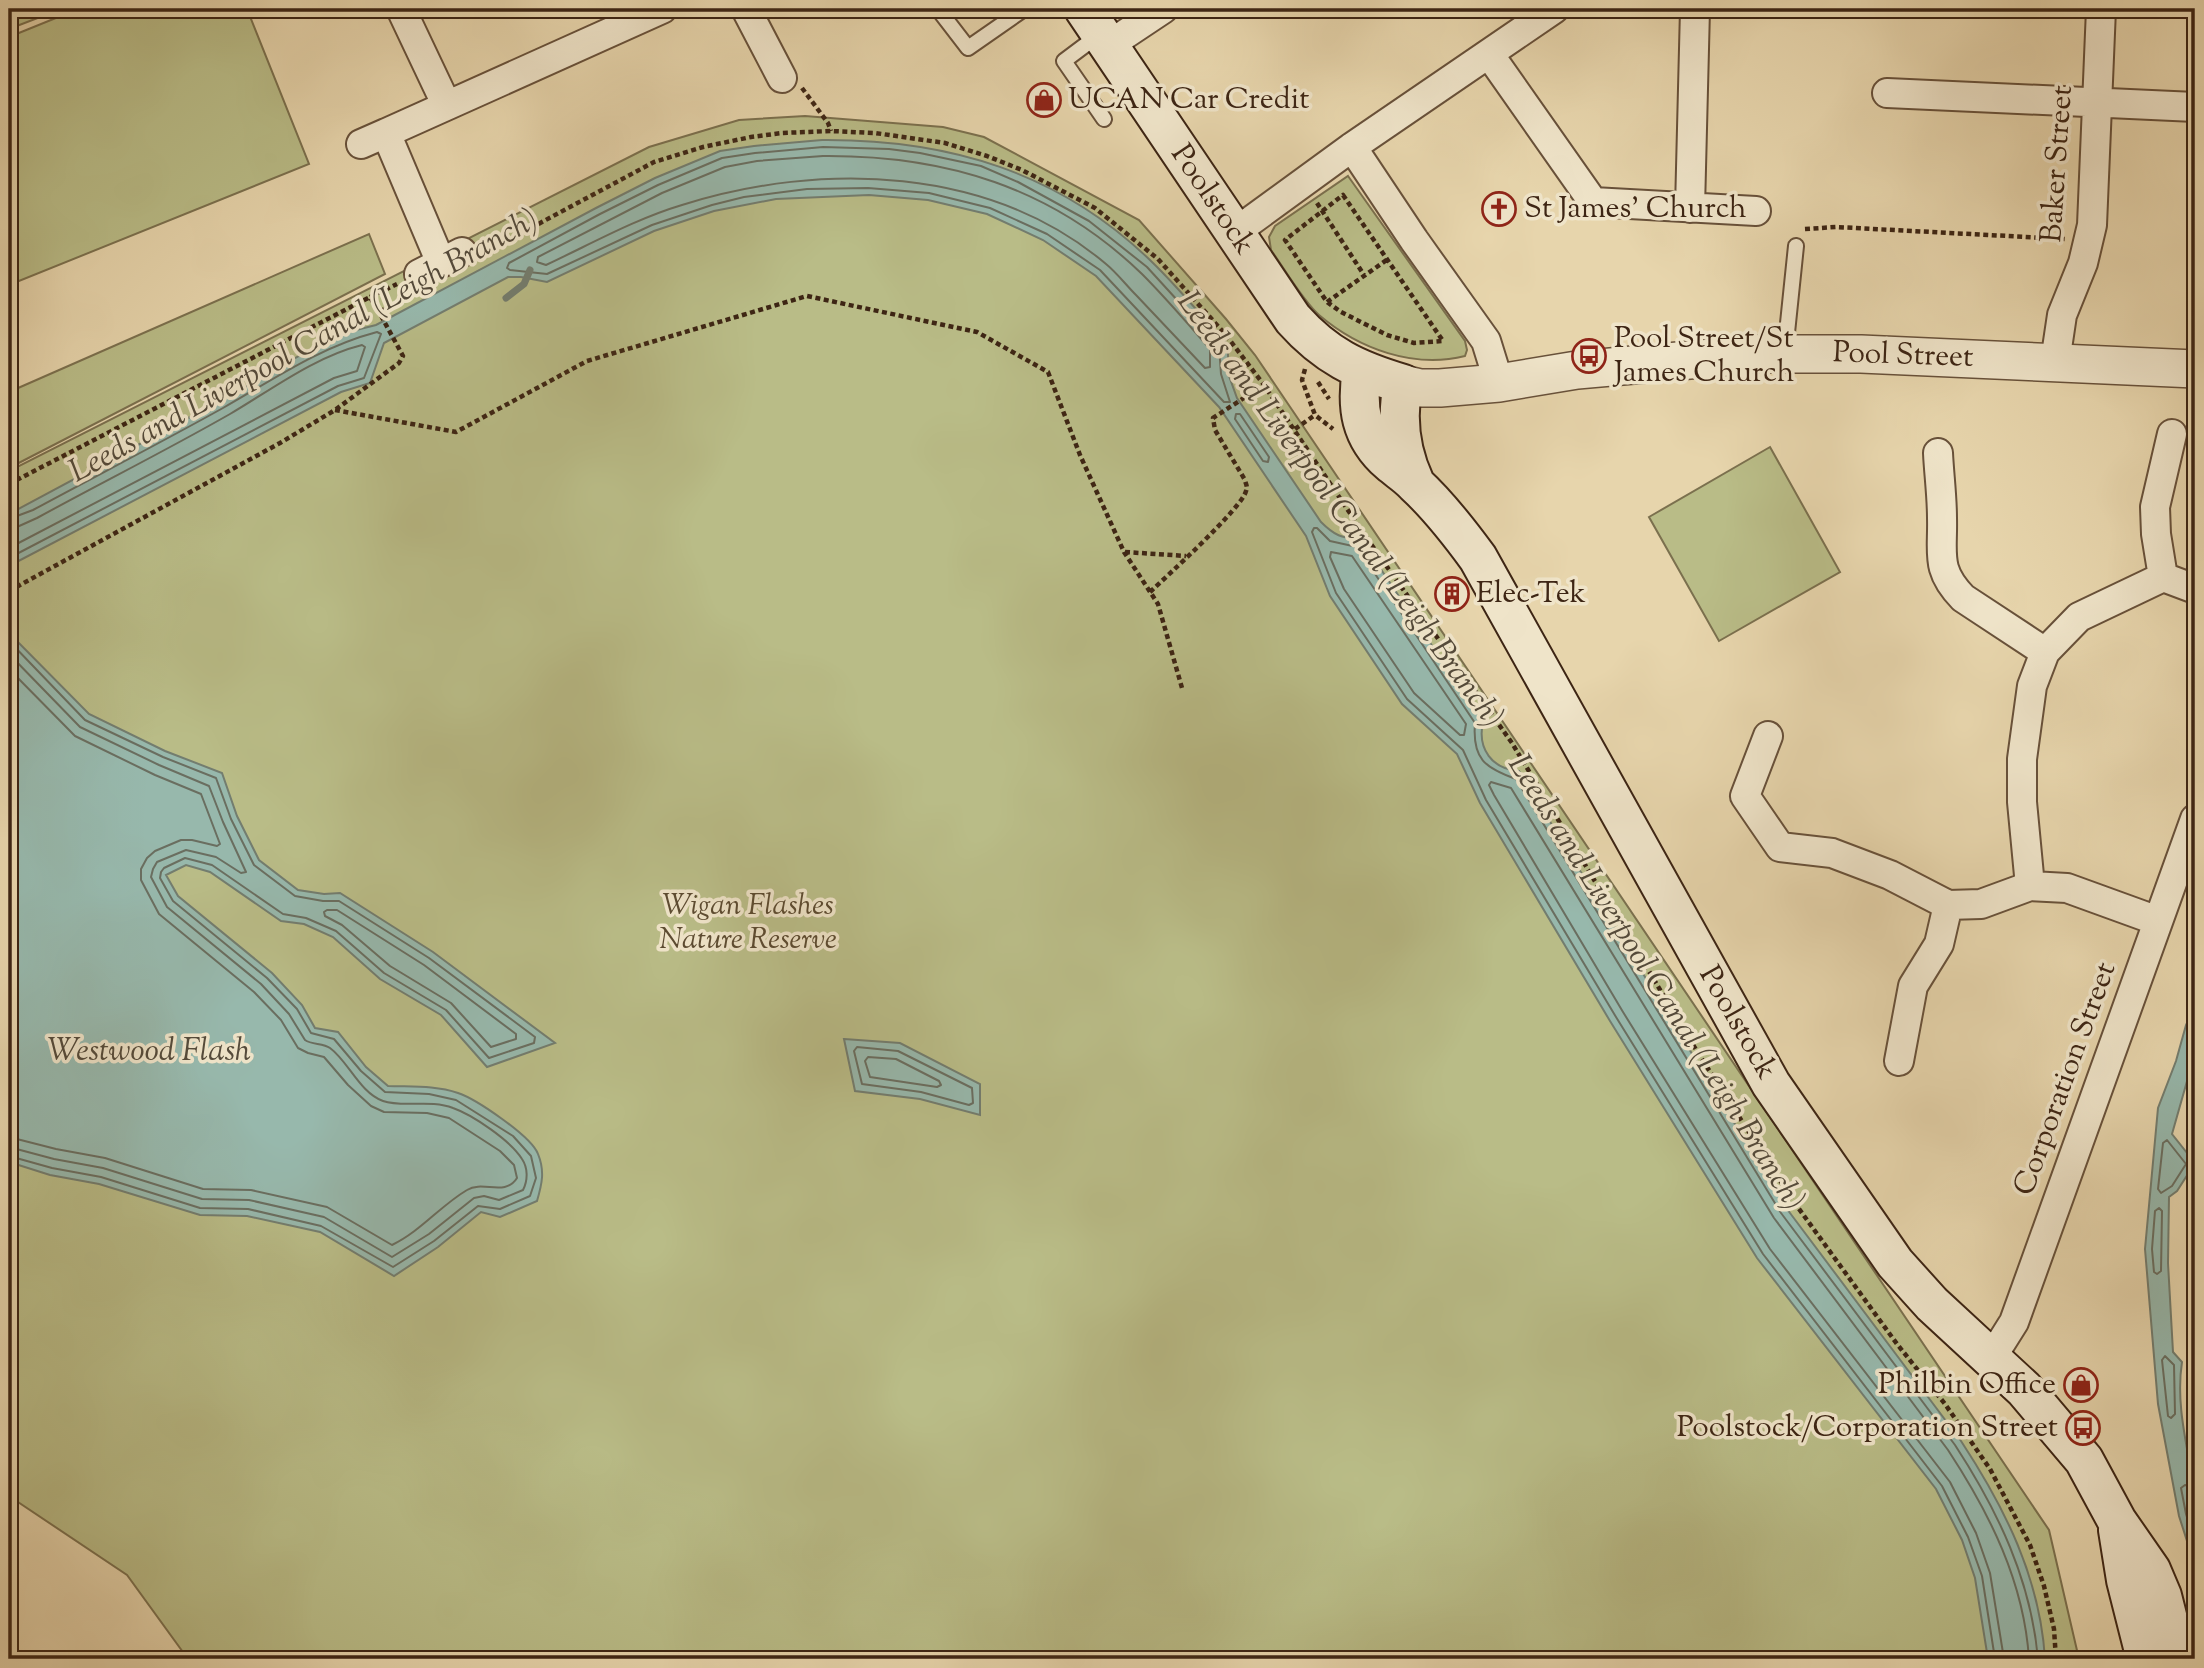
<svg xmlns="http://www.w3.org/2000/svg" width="2204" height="1668" font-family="'Sorts Mill Goudy',serif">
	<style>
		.green { fill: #b9bc87; stroke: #7b704e; stroke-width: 2 }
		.water { fill: #97b8ac; stroke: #737d6f; stroke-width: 2 }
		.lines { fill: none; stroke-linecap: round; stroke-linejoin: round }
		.shore { stroke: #6a6e60; stroke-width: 2 }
		.stream { stroke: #737d6f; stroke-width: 7 }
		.service-casing { stroke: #68513a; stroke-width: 18 }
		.minor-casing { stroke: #68513a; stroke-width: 32 }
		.tertiary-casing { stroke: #68513a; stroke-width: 40 }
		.secondary-casing { stroke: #3d2514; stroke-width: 42 }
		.path { stroke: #3d2514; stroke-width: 4.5; stroke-dasharray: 5 3.5; stroke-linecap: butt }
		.service { stroke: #efe4c9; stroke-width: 14 }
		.minor { stroke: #efe4c9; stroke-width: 28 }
		.tertiary { stroke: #efe4c9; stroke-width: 37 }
		.secondary { stroke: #efe4c9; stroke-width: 38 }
		.labels { text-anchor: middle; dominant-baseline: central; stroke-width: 7; stroke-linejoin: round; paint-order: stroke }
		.poi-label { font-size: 30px; fill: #3d2514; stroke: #efe4c9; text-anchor: start }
		.street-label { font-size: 30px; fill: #3d2514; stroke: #efe4c9 }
		.park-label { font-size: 30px; font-style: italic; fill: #5c4b31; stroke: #efe4c9 }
		.water-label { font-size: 32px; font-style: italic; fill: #544a3a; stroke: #efe4c9 }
	</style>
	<rect width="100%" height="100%" fill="#e7d5ac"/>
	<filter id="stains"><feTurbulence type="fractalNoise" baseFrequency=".00286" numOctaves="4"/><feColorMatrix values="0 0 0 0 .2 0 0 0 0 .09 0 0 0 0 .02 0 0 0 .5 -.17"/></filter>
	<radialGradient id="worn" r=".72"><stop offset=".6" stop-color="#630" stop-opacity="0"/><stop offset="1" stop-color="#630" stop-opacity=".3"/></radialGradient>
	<path class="green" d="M9 9H61L9 29Z
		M78 9H247L309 164 9 285V37Z
		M805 116 943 127 984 137 1139 220 1226 319 1255 355 2049 1530 2079 1659H188L127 1575 9 1496V471L649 147 739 120Z
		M1348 176 1465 341 1467 350 1465 356C1414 369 1359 349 1319 315 1303 301 1284 268 1271 250L1269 237 1275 226Z
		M369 234 385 274 9 468V392Z
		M1770 447 1840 572 1719 641 1649 517Z"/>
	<path class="water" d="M822 140C948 139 1060 172 1152 262 1179 288 1203 318 1228 345V373L1237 398 1321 522C1334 535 1342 539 1360 538L1483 722C1477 749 1492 769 1519 771L1787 1209 1961 1441C2005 1508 2040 1578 2045 1659H1988L1975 1578 1962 1540 1936 1489 1757 1258 1610 1021 1480 803 1457 754 1402 704 1330 596 1306 536 1219 407 1096 276 1043 240 987 214 928 200 869 195 776 199 714 211 654 231 547 282 521 277H508L384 343 370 383 341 392 9 566V514L220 401 313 348 344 333 376 325 596 208 655 178 720 151 754 146Z
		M9 633 89 714 165 751 222 773 237 816 259 860 298 890 324 894 340 893 433 952 555 1043 487 1067 441 1015 380 979 333 937 304 924 281 921 210 872 186 865 166 875 178 896 272 973 302 1005 315 1028 338 1032 366 1067 388 1086C411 1087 435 1085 458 1093 476 1099 531 1136 538 1154 545 1171 542 1184 537 1201L500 1217 481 1212 438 1247 394 1276 320 1232 247 1216 200 1215 99 1184 50 1175 9 1162Z
		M2195 1006V1053L2172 1134 2195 1163 2177 1191 2169 1197 2168 1263 2173 1352 2182 1362C2175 1407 2189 1451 2195 1496 2198 1519 2195 1543 2195 1566L2179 1516 2158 1404 2145 1249 2158 1108 2176 1061 2186 1025Z
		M844 1039 900 1043 980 1084V1115L920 1099 855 1091Z"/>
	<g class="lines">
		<path class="shore" d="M823 147 889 149 920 153 981 166 1018 182 1089 221 1147 267 1219 346 1221 374 1230 402H1224L1100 270 1047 234 990 208 929 193 868 188 807 189 744 197 712 205 652 225 547 274 510 270 507 268 509 263 600 214 658 185 722 158 755 153Z
			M823 156C945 155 1052 187 1142 274 1166 298 1188 324 1210 349V367L1205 368C1182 344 1159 319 1136 295 1126 285 1117 273 1106 264 990 166 822 161 682 205 635 219 591 244 546 265L537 262 538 257 662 193 725 167 757 161Z
			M1236 414H1240L1269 457 1268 462 1263 461 1235 419Z
			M9 519 33 510C96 476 160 443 223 408 274 379 320 347 377 332L381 334 364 378 338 386 9 558
			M9 528 17 527 37 518C101 483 167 450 230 414 271 390 314 357 362 345L365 347 357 371 334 378 9 548
			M1331 552 1352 556 1466 724 1464 735H1460L1414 693 1344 589 1330 557Z
			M9 641 85 720 163 757 216 778 231 819 254 865 295 896 323 901H339L429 958 535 1037 534 1043 489 1058 446 1010 384 973 336 931 306 918 283 914 212 865 185 858 164 868 161 872 160 878 173 901 267 978 297 1009 311 1033 334 1039 361 1071 385 1092 429 1094 456 1100 513 1136 531 1156 536 1178 530 1196 500 1209 478 1206 434 1241 393 1267 321 1226 248 1209 200 1208 101 1177 52 1168 9 1156
			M9 654 80 727 159 765 209 786 223 822 246 872 241 873 216 857 186 850 157 862 153 869 151 877 167 907 261 984 289 1014 305 1040C312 1045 323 1043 330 1048 348 1061 360 1093 383 1101 403 1108 430 1099 453 1108 473 1115 511 1141 522 1159 528 1168 528 1180 523 1190L499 1200 484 1196 474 1198 429 1234 392 1257 324 1217 249 1200 202 1199 103 1168 54 1159 9 1147
			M9 669 75 736 155 775 201 794 220 844 217 846 192 840H181L155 851 147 858 141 869V880L159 914 254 992 281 1020 298 1048 308 1053 324 1057 348 1085 371 1106 384 1112 427 1113 449 1118 500 1151 514 1165 517 1178C505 1197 483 1180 467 1190 440 1206 421 1231 392 1245L327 1207 251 1190 203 1189 105 1158 56 1149 9 1137
			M327 910H337L424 965 516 1034V1039L491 1047 451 1003 390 966 342 925 325 916 324 912Z
			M857 1047 898 1051 972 1088 973 1103 969 1105 921 1092 862 1084 854 1051Z
			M868 1057 896 1059 939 1081 941 1085 937 1087 870 1077 865 1061Z
			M2167 1140 2186 1164 2172 1186 2161 1193 2158 1189 2163 1143Z
			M2159 1208 2162 1211 2161 1271 2157 1274 2154 1272 2152 1249 2155 1211Z
			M2165 1356 2174 1365 2175 1414 2171 1418 2168 1416 2162 1360Z
			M2195 1488 2185 1485 2181 1488 2186 1514 2195 1543
			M1995 1659 1982 1576 1968 1537 1942 1486 1763 1254 1616 1017 1486 800 1463 750 1407 699 1336 593 1312 532 1314 528H1317L1330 541 1357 547 1475 723C1472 759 1485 768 1516 779L1781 1213 1955 1445C1998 1511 2031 1580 2038 1659
			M2004 1659 1990 1573 1976 1533 1950 1482 1770 1249 1623 1012 1494 795 1489 785 1491 782 1511 788 1774 1218 1948 1450C1990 1514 2024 1582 2029 1659"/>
		<path class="stream" d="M506 298 524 284 530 270"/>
		<g class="service-casing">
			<path id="service" d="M938 9 968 48 1024 9
				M1100 34 1064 61 1104 119
				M1785 352 1796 246"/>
		</g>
		<g class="minor-casing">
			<path id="minor" d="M401 9 446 104
				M746 9 782 78
				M1109 45 1163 9
				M1489 54 1593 202 1756 211
				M1887 93 2195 107
				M361 144 386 133
				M1352 147 1414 240 1486 341 1499 383
				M1690 208 1695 9
				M1234 233 1352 147 1554 9
				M441 263 386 133 662 9
				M419 274 462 252
				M2055 362 2062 315 2083 263 2092 225 2101 9
				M2172 434 2155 507 2156 534 2163 577 2195 589
				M1938 453C1939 474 1942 496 1942 518 1943 554 1935 569 1963 598L2045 652
				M1768 736 1745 796 1780 847 1832 853 1890 875 1948 905 1981 904 2030 886 2067 888 2158 921
				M2030 886 2022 802V759L2032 686 2045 652 2079 617 2163 577
				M1899 1061 1913 986 1939 944 1948 905
				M1992 1357 2014 1322 2195 819"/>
		</g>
		<g class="tertiary-casing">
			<path id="tertiary" d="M1403 384 1420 388H1440L1499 383 1577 370 1757 354H1861L2195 369"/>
		</g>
		<g class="secondary-casing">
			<path id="secondary" d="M1084 9 1293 319C1326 356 1356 370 1403 384 1396 419 1400 451 1415 483
				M1362 370C1356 407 1360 437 1390 463 1398 470 1408 476 1415 484 1439 506 1459 532 1478 558L1771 1084 1895 1263 1932 1304 2024 1389 2084 1460 2117 1521 2151 1570 2162 1596 2178 1659
				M2118 1530 2126 1580 2146 1659"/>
		</g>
		<path class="path" d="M802 88 828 123 831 131
			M1343 195 1443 341 1414 343 1387 335 1341 312 1327 302 1285 240Z
			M1317 203 1364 275
			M1805 229 1836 227 2065 239
			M486 252 654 162 703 147 751 137 782 133 831 131 875 133 945 143 987 156 1022 170 1095 208 1158 259 1225 334 1264 385 1368 540 1512 743 1698 1053 1794 1202 1897 1344 1945 1404 1990 1469 2030 1545 2044 1586 2054 1629 2056 1659
			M370 297 397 284
			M1327 302 1388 259
			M1305 369 1302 380 1315 415 1333 429
			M1318 382 1329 399
			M335 410 456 432 587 361 807 296 977 332 1048 372 1080 455 1124 552 1158 604 1182 688
			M1295 429 1315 415
			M9 484 370 297 379 312 408 296
			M1125 552 1186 556
			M9 591 280 443 335 410 399 363 403 356 379 312
			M1150 592C1167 576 1242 508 1246 491 1248 487 1246 485 1245 480L1215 430 1213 418 1264 385"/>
		<use href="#service" class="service"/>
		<use href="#minor" class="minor"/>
		<use href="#tertiary" class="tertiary"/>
		<use href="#secondary" class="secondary"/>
	</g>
	<defs>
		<g id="shop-ring" transform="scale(1.75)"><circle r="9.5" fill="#efe4c9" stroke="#8f2418" stroke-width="1.5"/><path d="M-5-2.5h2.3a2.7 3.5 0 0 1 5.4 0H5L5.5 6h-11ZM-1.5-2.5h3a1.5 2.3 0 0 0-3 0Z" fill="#8f2418"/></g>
		<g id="church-ring" transform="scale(1.75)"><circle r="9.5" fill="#efe4c9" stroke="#8f2418" stroke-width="1.5"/><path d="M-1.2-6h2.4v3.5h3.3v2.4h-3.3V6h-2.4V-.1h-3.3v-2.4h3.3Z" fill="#8f2418"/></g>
		<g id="bus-ring" transform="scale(1.75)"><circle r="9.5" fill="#efe4c9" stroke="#8f2418" stroke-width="1.5"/><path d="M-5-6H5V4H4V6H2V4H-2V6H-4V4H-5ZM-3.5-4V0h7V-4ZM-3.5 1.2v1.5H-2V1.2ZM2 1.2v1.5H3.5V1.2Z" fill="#8f2418"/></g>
		<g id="building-ring" transform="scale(1.75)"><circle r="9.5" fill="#efe4c9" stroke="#8f2418" stroke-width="1.5"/><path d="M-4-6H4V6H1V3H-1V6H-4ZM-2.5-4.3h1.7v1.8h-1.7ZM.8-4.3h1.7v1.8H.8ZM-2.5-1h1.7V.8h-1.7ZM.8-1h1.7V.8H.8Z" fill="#8f2418"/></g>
	</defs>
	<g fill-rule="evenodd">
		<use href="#shop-ring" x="1044" y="100"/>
		<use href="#church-ring" x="1499" y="209"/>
		<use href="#bus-ring" x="1589" y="356"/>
		<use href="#building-ring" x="1452" y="594"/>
		<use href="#shop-ring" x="2081" y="1385"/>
		<use href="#bus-ring" x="2083" y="1428"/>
	</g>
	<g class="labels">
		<g class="poi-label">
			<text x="1068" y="100">UCAN Car Credit</text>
			<text x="1524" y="209">St James' Church</text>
			<text x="1614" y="339">Pool Street/St<tspan x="1614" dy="34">James Church</tspan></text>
			<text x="1476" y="594">Elec-Tek</text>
			<text x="2056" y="1385" text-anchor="end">Philbin Office</text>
			<text x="2058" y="1428" text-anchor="end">Poolstock/Corporation Street</text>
		</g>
		<g class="street-label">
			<text transform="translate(2058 164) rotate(-86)">Baker Street</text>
			<text transform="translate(1212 200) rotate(56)">Poolstock</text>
			<text transform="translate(1903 356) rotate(2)">Pool Street</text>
			<text transform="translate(1737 1023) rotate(60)">Poolstock</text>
			<text transform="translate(2066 1079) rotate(-70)">Corporation Street</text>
		</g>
		<g class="park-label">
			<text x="748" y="906">Wigan Flashes<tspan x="748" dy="34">Nature Reserve</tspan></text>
		</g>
		<g class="water-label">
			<text transform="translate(304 347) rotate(-29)">Leeds and Liverpool Canal (Leigh Branch)</text>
			<text transform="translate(1339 510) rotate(54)">Leeds and Liverpool Canal (Leigh Branch)</text>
			<text transform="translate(1655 983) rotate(58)">Leeds and Liverpool Canal (Leigh Branch)</text>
			<text x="149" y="1052">Westwood Flash</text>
		</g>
	</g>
	<rect width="2204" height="1668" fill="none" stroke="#e7d5ac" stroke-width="35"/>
	<rect x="10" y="10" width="2183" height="1647" fill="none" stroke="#3d2514" stroke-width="3.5"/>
	<rect x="18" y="18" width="2169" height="1633" fill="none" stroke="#3d2514" stroke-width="2"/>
	<rect width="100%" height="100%" filter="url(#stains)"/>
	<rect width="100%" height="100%" fill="url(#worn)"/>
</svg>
